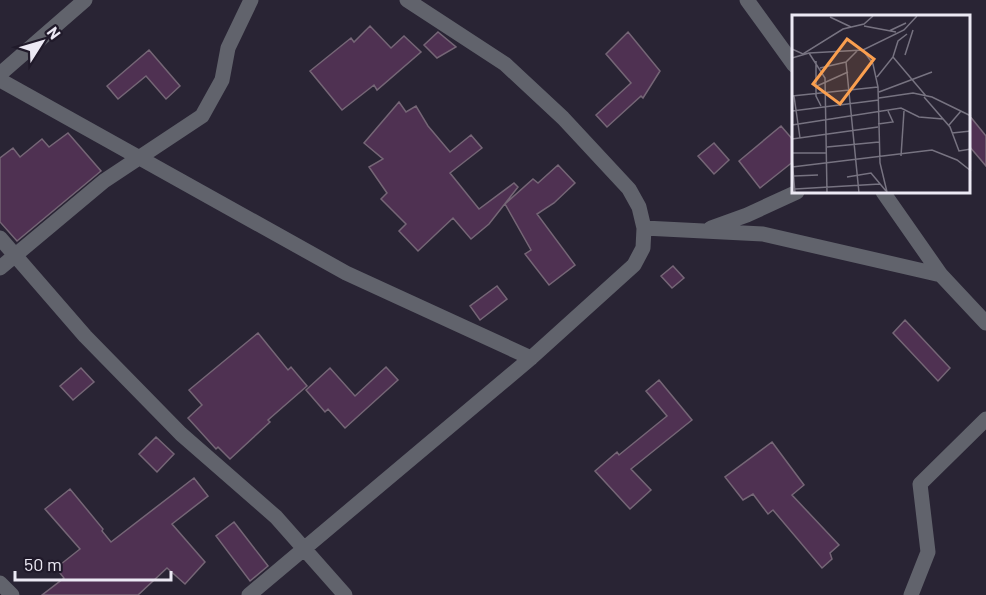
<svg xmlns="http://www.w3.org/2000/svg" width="986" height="595" font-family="Barlow,sans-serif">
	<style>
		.building { fill: #4f3152; stroke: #756676; stroke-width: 1.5 }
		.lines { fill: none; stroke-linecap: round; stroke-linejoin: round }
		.minor { stroke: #61636c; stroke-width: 15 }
		.inset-road { fill: none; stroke: #777381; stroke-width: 1.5 }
		.view { fill: #fa9f4f; fill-opacity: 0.15; stroke: #fa9f4f; stroke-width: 3 }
		.inset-edge { fill: none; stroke: #ece9f4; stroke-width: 3 }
	</style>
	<rect width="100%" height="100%" fill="#292434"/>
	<path class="building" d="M370 26 391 48 404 36 421 52 377 90 374 85 342 110 310 71 351 38 354 42Z
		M438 32 456 47 437 58 424 45Z
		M628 32 660 71 643 98 641 96 607 127 596 115 631 83 606 54Z
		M149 50 180 86 166 99 146 76 118 99 107 86Z
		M399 102 406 112 416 106 428 126 450 152 471 135 482 148 450 173 479 209 514 183 518 187 489 224 471 239 453 218 418 251 399 231 406 224 381 199 387 193 369 167 383 159 364 143Z
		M969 115 986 136V166L969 146Z
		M781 126 794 141V161L760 188 739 161Z
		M68 133 101 171 17 241 0 222V158L13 148 20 157 42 139 49 147Z
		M714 143 729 160 714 174 698 156Z
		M558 165 575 183 554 203 537 214 575 265 549 285 525 254 531 250 505 204 533 179 538 183Z
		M673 266 684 278 672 288 661 276Z
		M497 286 507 299 480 320 470 306Z
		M905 320 950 368 938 381 893 333Z
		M258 333 288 370 291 367 307 386 268 420 270 422 230 459 218 447 216 449 188 418 202 405 189 390Z
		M386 367 398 380 345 428 328 409 325 412 306 390 330 368 355 396Z
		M81 368 94 382 73 400 60 386Z
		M659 380 692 420 631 469 651 490 630 509 595 471 617 452 619 455 667 416 646 391Z
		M156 437 174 454 157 472 139 454Z
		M772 442 804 485 792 495 839 545 830 553 832 559 822 568 773 510 768 514 753 494 743 500 725 477Z
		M194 478 208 496 172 524 205 562 185 584 167 568 138 595H42L64 578 56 568 80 549 45 509 70 489 103 529 102 531 111 542Z
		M234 522 268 566 250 581 216 536Z"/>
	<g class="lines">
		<path class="minor" d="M747 0 794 65
			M0 74 85 0
			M0 80 346 273 531 358
			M883 192 941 275 986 323
			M644 228 763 234 941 275
			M711 228 747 215 797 192
			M0 238 85 336 181 434 276 517 345 595
			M0 268 104 181 202 116 222 80 228 48 251 0
			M0 583 12 595
			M249 595 531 358 634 265 643 248 644 228 639 207 629 189 563 118 505 64 407 0
			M911 595 928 552 920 484 986 419"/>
	</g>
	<g transform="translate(792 15)">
		<rect width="178" height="178" fill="#292434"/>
		<path class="inset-road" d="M38 2 59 12M72 11 104 17M97 16 114 8M0 34 11 39 51 14 72 9 81 1M71 35 81 49 86 72 88 148 95 177M17 38 33 63 35 178M113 40 121 15M101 42 134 81M0 43 17 38 71 35 112 15 125 1M24 46V81L29 91M54 47 67 178M28 53 54 47 65 36M85 62 101 42 106 26 115 19M25 71 56 57M87 77 140 57M0 81 86 72M2 81 8 123M132 82 158 112 167 136 179 134M87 83 121 78 140 82 179 101M0 96 87 85M86 109 101 107 96 96M0 110 109 93 127 102 151 104M157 110 169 96M160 118 179 116M0 124 86 112M35 132 87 127M0 138H34M109 141 112 96M0 143 3 178M0 152 140 135 165 145 179 156M2 161 26 160M55 162 79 158 94 176M3 174 88 169"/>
		<path class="view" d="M55 24 82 44 48 89 21 69Z"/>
		<rect width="178" height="178" class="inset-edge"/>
	</g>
	<g transform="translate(42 42) rotate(53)" stroke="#201a2a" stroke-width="4.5" paint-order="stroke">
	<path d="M0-4.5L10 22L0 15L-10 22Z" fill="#ece9f4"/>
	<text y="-9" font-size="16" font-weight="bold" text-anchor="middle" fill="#ece9f4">N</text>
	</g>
	<path d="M15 571v9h156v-9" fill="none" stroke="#ece9f4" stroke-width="3"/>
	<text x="24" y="571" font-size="18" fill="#ece9f4" stroke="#201a2a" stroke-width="4.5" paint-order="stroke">50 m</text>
</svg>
